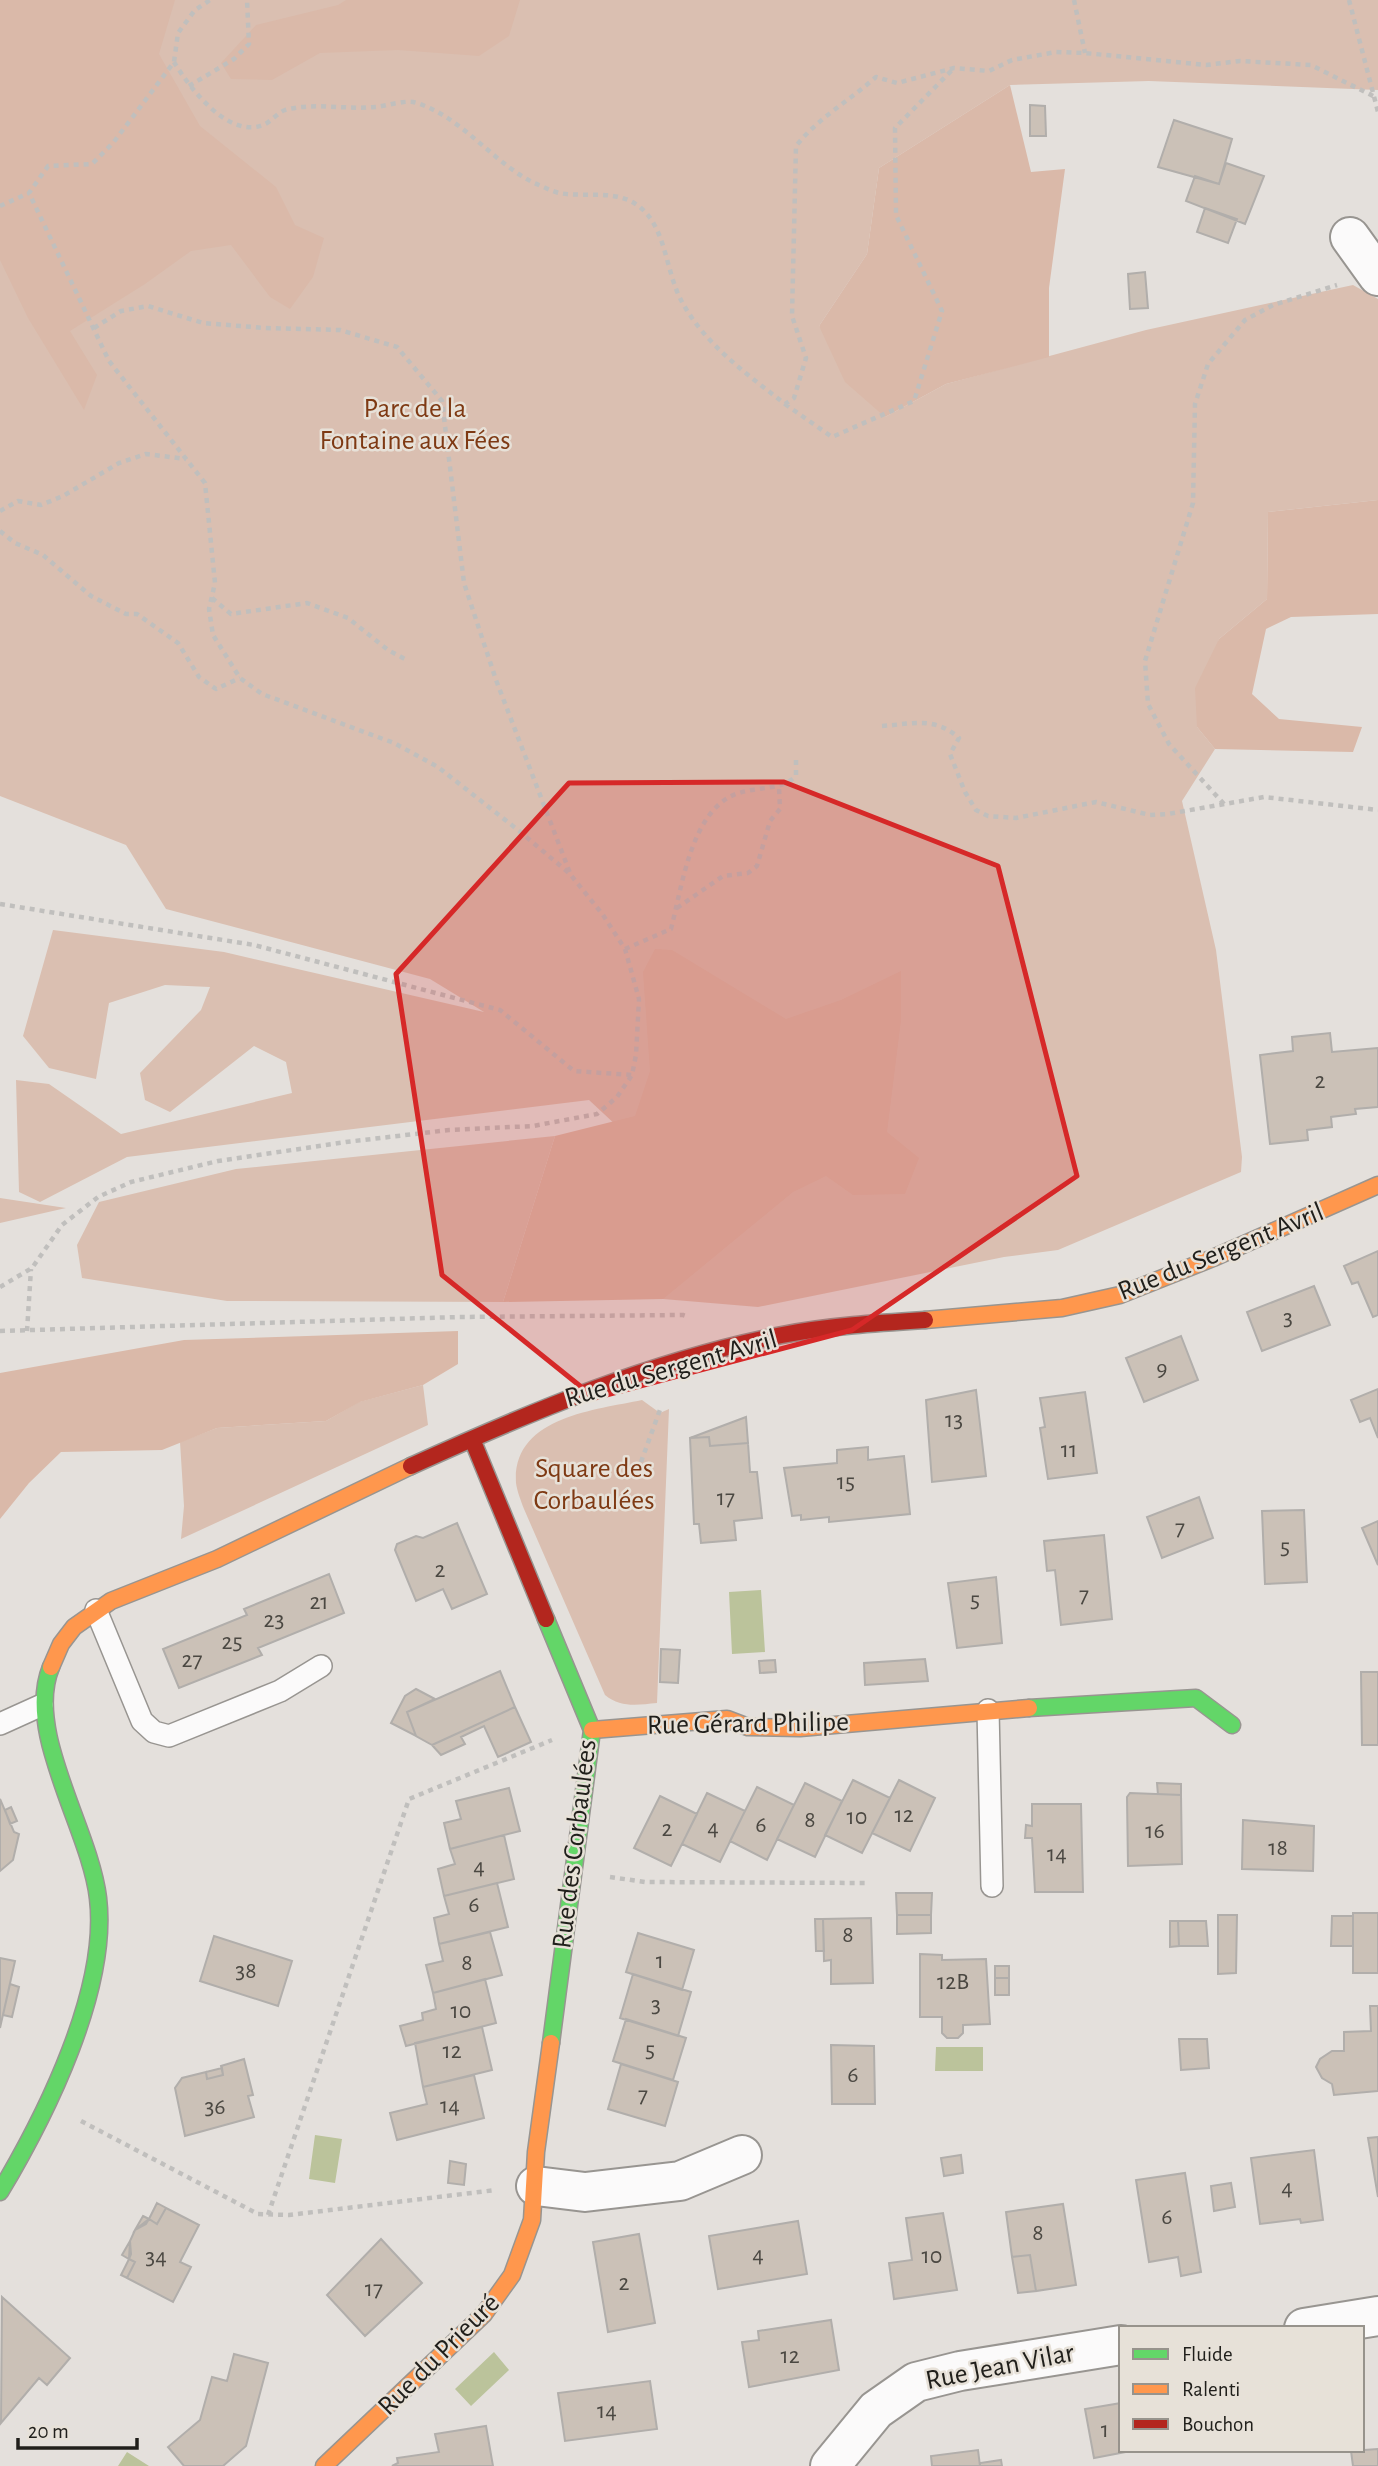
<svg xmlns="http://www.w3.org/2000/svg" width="1378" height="2466" font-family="'Alegreya Sans',sans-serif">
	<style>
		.green { fill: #dabfb1 }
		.forest { fill: #dab9a9 }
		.water { fill: #bbc39b }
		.building { fill: #cbc1b7; stroke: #b1aeab; stroke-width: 2 }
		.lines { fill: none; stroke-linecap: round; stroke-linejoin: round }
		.lane-casing { stroke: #989591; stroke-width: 24 }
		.street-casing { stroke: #989591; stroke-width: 42 }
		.fast-casing { stroke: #989591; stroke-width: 19 }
		.slow-casing { stroke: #989591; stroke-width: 19 }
		.jam-casing { stroke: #989591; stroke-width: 19 }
		.path { stroke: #c0bfbd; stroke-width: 4.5; stroke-dasharray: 5 5; stroke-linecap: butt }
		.lane { stroke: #fbfafa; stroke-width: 21 }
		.street { stroke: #fbfafa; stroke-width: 38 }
		.fast { stroke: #63d668; stroke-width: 16 }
		.slow { stroke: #ff974d; stroke-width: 16 }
		.jam { stroke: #b3261e; stroke-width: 16 }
		.marked { fill: #d62828; fill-opacity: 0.2; stroke: #d62828; stroke-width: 5; stroke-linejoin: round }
		.labels { text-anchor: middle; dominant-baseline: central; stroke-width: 5; stroke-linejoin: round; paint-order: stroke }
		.number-label { font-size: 24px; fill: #4b4842 }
		.park-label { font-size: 28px; fill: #7e3913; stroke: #e7e1d8 }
		.street-label { font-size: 28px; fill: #201f1b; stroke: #e7e1d8 }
	</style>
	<rect width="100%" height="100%" fill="#e4e0dc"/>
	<path class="green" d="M0 0H1378V90L1149 81 1010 85 879 168 867 254 819 326 885 417 946 384 1146 330 1353 285 1378 299V500L1268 512 1267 599 1219 639 1197 727 1215 749 1182 801 1216 950 1242 1157 1241 1172 1058 1250 1004 1257 758 1307 663 1299 662 1207 633 1141 589 1100 127 1157 40 1202 19 1192 16 1080 49 1084 121 1134 292 1093 286 1062 254 1046 170 1112 145 1100 140 1073 201 1010 210 987 165 985 109 1003 96 1079 49 1068 23 1036 53 930 224 952 484 1012 430 979 166 909 126 845 0 796Z
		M555 1136 503 1302 227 1301 82 1278 77 1245 99 1202 236 1169Z
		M0 1198 66 1208 0 1223Z
		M423 1385 428 1425 181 1539 184 1506 180 1442 217 1428 326 1421 359 1402Z
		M642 1400 660 1413 669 1409 657 1703C637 1705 621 1708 605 1695L524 1509C521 1501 517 1491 516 1483 512 1417 595 1410 642 1400Z"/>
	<path class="forest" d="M0 0H175L159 54 200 126 276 187 295 225 324 238 313 277 290 309 270 297 231 245 191 251 145 284 70 331 97 375 84 410 28 318 0 260Z
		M346 0H520L509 36 479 56 398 50 320 53 272 80 231 79 221 63 256 25 338 5Z
		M1010 85 1031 172 1065 169 1049 288V357L946 384 885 417 845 382 819 326 867 254 879 168Z
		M1378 500V614L1291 617 1266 629 1252 694 1279 719 1362 727 1353 752 1215 749 1197 727 1195 688 1219 639 1267 599 1268 512Z
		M655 949 672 950 786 1019 841 1000 901 971V1020L887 1132 919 1158 905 1194 853 1195 826 1176 793 1192 663 1299 503 1302 555 1136 635 1116 650 1071 643 972Z
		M458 1331V1364L423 1385 360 1402 326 1421 217 1428 162 1450 61 1452 29 1483 0 1519V1373L184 1340Z"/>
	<path class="water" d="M761 1590 765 1652 732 1654 729 1592Z
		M936 2047H983V2071H935Z
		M315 2135 342 2139 335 2183 309 2179Z
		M494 2352 509 2370 471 2406 455 2389Z
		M127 2452 149 2466H118Z"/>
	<path class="building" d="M1030 105 1045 106 1046 136H1030Z
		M1174 120 1232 139 1219 184 1158 167Z
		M1226 163 1264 176 1245 224 1186 201 1195 176 1219 184Z
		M1205 208 1237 219 1228 243 1197 232Z
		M1145 272 1148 308 1130 309 1128 274Z
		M1330 1033 1332 1052 1378 1048V1107L1355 1109 1356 1114 1331 1117 1332 1127 1307 1130 1308 1140 1270 1144 1260 1055 1293 1051 1292 1037Z
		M1378 1251V1315L1373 1317 1358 1282 1352 1284 1344 1266Z
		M1314 1286 1330 1325 1262 1351 1247 1312Z
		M1181 1336 1198 1380 1144 1402 1126 1358Z
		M1378 1389V1438L1370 1418 1360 1422 1351 1400Z
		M976 1390 986 1476 932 1482 926 1400Z
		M1085 1392 1097 1473 1048 1479 1040 1428 1045 1427 1040 1398Z
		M746 1417 748 1443 710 1446 709 1437 690 1438Z
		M709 1437 710 1446 748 1443 750 1472H757L762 1518 734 1521 736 1540 701 1543 699 1524H694L690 1438Z
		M868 1447V1460L904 1456 910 1514 829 1522V1517L801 1520V1515L792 1516 784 1468 837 1463V1450Z
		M1199 1497 1213 1538 1162 1558 1147 1517Z
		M1304 1510 1307 1582 1265 1584 1262 1511Z
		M1378 1521V1565L1362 1528Z
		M457 1523 487 1594 452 1609 443 1589 416 1601 395 1550 397 1544 416 1536 423 1538Z
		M1104 1535 1112 1619 1061 1625 1055 1570 1047 1571 1044 1541Z
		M329 1574 344 1613 258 1648 262 1655 179 1688 163 1649 247 1615 244 1609Z
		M996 1577 1002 1643 957 1648 948 1583Z
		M661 1649 680 1650 678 1683 660 1682Z
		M925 1659 928 1681 865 1685 864 1663Z
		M775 1660 776 1672 760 1673 759 1661Z
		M500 1671 515 1707 432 1745 416 1736 407 1712Z
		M1361 1672H1378V1745H1362Z
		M416 1689 435 1699 407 1712 416 1736 391 1723 405 1696Z
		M515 1707 531 1742 498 1757 484 1726 461 1737 465 1744 441 1755 432 1745Z
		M853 1780 890 1798 862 1853 825 1835Z
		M899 1780 935 1798 910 1851 872 1833Z
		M805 1783 842 1801 815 1857 777 1839Z
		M1157 1783 1181 1784V1795H1158Z
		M757 1787 794 1805 767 1860 730 1841Z
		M509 1788 520 1831 450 1849 444 1823 461 1819 456 1801Z
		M707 1793 745 1811 720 1862 682 1844Z
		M1130 1793 1181 1795 1182 1864 1128 1866 1127 1797Z
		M660 1796 697 1814 671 1866 634 1848Z
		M0 1799 14 1832 19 1834 13 1860 0 1871Z
		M1032 1804H1081L1083 1892H1035L1032 1838H1025L1026 1825 1032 1826Z
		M11 1807 17 1821 10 1824 5 1810Z
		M1243 1820 1314 1826 1313 1871 1242 1869Z
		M504 1835 514 1879 444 1896 438 1869 455 1864 450 1849Z
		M497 1883 508 1927 439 1944 434 1918 449 1914 444 1896Z
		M896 1893H932L931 1915H897Z
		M1353 1913H1378V1973H1353Z
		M897 1915H931V1933L897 1934Z
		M1218 1915H1237L1236 1973 1218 1974Z
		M1332 1916H1353V1946H1331Z
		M871 1918 873 1983 831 1984V1960L824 1961 823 1919Z
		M815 1919H823L824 1951H816Z
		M1170 1921H1178L1179 1946 1170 1947Z
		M1178 1921H1206L1208 1946H1179Z
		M490 1932 502 1975 433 1993 426 1965 443 1961 439 1944Z
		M638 1933 694 1950 682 1990 626 1972Z
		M214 1936 292 1961 278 2006 200 1981Z
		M920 1954 942 1955V1960L986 1959 990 2024 963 2025V2033L958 2038H947L942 2033V2017H920Z
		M0 1958 15 1961 0 2028Z
		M995 1966H1009V1978H995Z
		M633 1974 691 1992 678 2036 620 2018Z
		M995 1978H1009V1995H995Z
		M485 1979 496 2023 406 2046 400 2026 423 2020 422 2013 436 2009 433 1993Z
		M10 1984 19 1987 12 2017 3 2015Z
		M1370 2006H1378V2091L1334 2095 1332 2084 1322 2078 1316 2067 1320 2059 1332 2051H1344V2032L1371 2031Z
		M626 2019 686 2038 673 2080 613 2061Z
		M482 2027 492 2070 423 2087 415 2043Z
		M1179 2039H1207L1209 2068 1181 2070Z
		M831 2045 874 2046 875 2104H832Z
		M244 2059 253 2095 248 2096 254 2117 185 2136 175 2088 182 2078 206 2072 207 2079 223 2075 221 2066Z
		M621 2064 678 2082 665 2126 608 2109Z
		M222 2068 223 2075 207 2079 206 2072Z
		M474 2075 484 2118 397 2140 390 2113 427 2104 423 2087Z
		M1378 2137V2197L1368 2138Z
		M1314 2150 1323 2220 1301 2223 1300 2219 1260 2224 1251 2158Z
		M961 2155 963 2173 944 2176 941 2158Z
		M450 2161 466 2164 464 2185 448 2183Z
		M1185 2173 1201 2272 1181 2276 1178 2257 1149 2262 1136 2180Z
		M1231 2183 1235 2207 1214 2211 1211 2186Z
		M157 2203 166 2208 157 2224 149 2219Z
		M1063 2204 1076 2285 1036 2291 1030 2255 1012 2257 1006 2212Z
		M166 2208 199 2225 180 2262 191 2267 173 2302 127 2278 135 2262 129 2259 130 2241 135 2230 149 2219 157 2224Z
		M943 2213 957 2290 894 2299 889 2263 912 2260 906 2218Z
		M143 2216 149 2219 146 2224 135 2230Z
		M798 2221 807 2274 718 2289 709 2236Z
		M639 2234 655 2323 608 2332 593 2242Z
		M381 2239 422 2283 365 2336 327 2295Z
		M130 2241 131 2254 129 2259 122 2255Z
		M1030 2255 1036 2291 1018 2293 1012 2257Z
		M129 2259 135 2262 127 2278 121 2275Z
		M2 2297 70 2358 47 2385 39 2378 1 2423Z
		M831 2320 839 2370 749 2387 742 2342 759 2340 758 2331Z
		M234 2354 268 2363 246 2446 223 2466H184L168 2447 200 2420 212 2377 227 2381Z
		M650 2381 657 2429 565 2441 558 2393Z
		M1121 2403V2450H1136L1094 2458 1085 2409Z
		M486 2426 493 2466H392L398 2463 397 2458 439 2452 435 2434Z
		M1378 2449V2466H1353L1351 2451Z
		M978 2450 980 2466H932L931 2456Z
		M1001 2460 1002 2466H980V2463Z"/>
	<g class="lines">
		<g class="lane-casing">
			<path id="lane" d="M96 1610 142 1721 154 1732 169 1736 280 1691 321 1666
				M988 1710 992 1886
				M0 1724 42 1705"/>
		</g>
		<g class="street-casing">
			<path id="street" d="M1350 237 1378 276
				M536 2186 585 2192 680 2181 742 2155
				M1304 2328 1378 2316
				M830 2466 876 2410 916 2382 960 2371 1121 2345"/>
		</g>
		<g class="fast-casing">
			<path id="fast" d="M546 1619 592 1730 551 2043
				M1029 1708 1196 1698 1232 1725
				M0 2192C46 2115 109 1989 98 1898 90 1829 24 1732 51 1667"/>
		</g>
		<g class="slow-casing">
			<path id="slow" d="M925 1320 1062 1308 1120 1295 1213 1258 1378 1185
				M51 1667 61 1644 74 1627 111 1601 217 1559 411 1466
				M592 1730 727 1719 748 1727 800 1728 1029 1708
				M324 2466 484 2314 512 2275 532 2220 536 2152 551 2043"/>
		</g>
		<g class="jam-casing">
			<path id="jam" d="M472 1439 546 1619
				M411 1466C530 1412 653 1360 782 1335 829 1326 877 1323 925 1320"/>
		</g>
		<path class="path" d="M1074 0 1085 53
			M1349 0 1378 112
			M174 62C189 87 228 139 263 125 271 122 277 113 285 110 315 102 346 110 375 107 388 106 405 99 417 103 463 118 491 161 534 183 542 186 551 191 559 193 586 198 618 188 641 208 666 229 666 272 681 300 704 344 747 374 785 404L794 398 806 358 792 316 796 146C818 118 849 101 876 77L897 83 954 68 989 71 1012 60 1056 52 1085 53 1206 65 1240 61 1311 65 1373 96
			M189 86 234 59 249 44 247 0
			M0 206 29 193
			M94 328 121 311 148 306 203 323 265 328 340 330 397 347 442 401 464 583 496 680 570 873
			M785 404 832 437 914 401 942 311 896 215 895 128 953 69
			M0 511 18 501 41 505 63 496 119 463 146 454 186 459
			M0 531 15 543 43 555 91 596 126 614H137L178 643 199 677 216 689 240 678
			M212 598 231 614 307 603 348 618 388 650 405 659
			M882 726C913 724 934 716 959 738L950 754 965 792 976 810 988 816 1016 818 1096 802 1150 815 1168 814 1264 797 1378 810
			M1224 804 1169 744 1148 704 1145 661 1193 503 1195 404 1208 364 1245 320 1273 305 1337 285
			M0 904 254 945 500 1010 574 1071 632 1075
			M677 908 723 876 748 873 757 866 770 821 780 809 779 787
			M625 949 671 929C682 887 691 811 736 794 757 786 781 791 796 776V760
			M0 1287 32 1268 62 1225 98 1197 131 1182 218 1161 346 1142 449 1130 533 1126 597 1114 617 1097 632 1075 636 1055 639 999 625 949 603 915 570 874 518 830 438 767 394 743 262 694 240 678 213 635 209 609 215 583 205 483 109 361 29 193 48 166 92 164 113 143 174 62 178 33 195 10 210 0
			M0 1331 459 1317 683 1315 689 1317
			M27 1331 31 1269
			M641 1462 661 1407
			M610 1877 645 1882 868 1883
			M81 2121 258 2214 289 2215 496 2190
			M268 2215 409 1799 552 1740"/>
		<use href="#lane" class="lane"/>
		<use href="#street" class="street"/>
		<use href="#fast" class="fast"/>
		<use href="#slow" class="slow"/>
		<use href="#jam" class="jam"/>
	</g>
	<path class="marked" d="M784 782 998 866 1077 1176 852 1330 595 1398 442 1275 396 974 569 783Z"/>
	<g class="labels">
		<g class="number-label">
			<text x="1320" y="1081">2</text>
			<text x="1288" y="1318">3</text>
			<text x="1162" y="1369">9</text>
			<text x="954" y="1420">13</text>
			<text x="1069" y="1450">11</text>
			<text x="846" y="1482">15</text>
			<text x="726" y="1498">17</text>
			<text x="1180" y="1528">7</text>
			<text x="1285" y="1547">5</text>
			<text x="440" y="1570">2</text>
			<text x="1084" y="1595">7</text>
			<text x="975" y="1600">5</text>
			<text x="319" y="1602">21</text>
			<text x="274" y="1620">23</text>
			<text x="232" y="1642">25</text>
			<text x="192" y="1660">27</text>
			<text x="904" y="1815">12</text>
			<text x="857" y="1817">10</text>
			<text x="810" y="1820">8</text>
			<text x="761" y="1825">6</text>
			<text x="713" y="1828">4</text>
			<text x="667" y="1829">2</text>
			<text x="1155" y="1831">16</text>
			<text x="1278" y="1848">18</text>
			<text x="1057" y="1854">14</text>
			<text x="479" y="1867">4</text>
			<text x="474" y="1905">6</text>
			<text x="848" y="1935">8</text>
			<text x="660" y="1961">1</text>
			<text x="467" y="1963">8</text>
			<text x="246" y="1971">38</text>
			<text x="953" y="1982">12B</text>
			<text x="656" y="2005">3</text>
			<text x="461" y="2011">10</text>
			<text x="650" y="2050">5</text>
			<text x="452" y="2051">12</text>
			<text x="853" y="2075">6</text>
			<text x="643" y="2095">7</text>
			<text x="450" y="2106">14</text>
			<text x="215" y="2107">36</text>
			<text x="1287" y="2188">4</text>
			<text x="1167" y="2217">6</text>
			<text x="1038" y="2233">8</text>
			<text x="758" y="2255">4</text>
			<text x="932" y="2256">10</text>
			<text x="156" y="2257">34</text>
			<text x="624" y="2283">2</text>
			<text x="374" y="2289">17</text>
			<text x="790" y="2356">12</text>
			<text x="607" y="2411">14</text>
			<text x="1105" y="2430">1</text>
		</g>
		<g class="park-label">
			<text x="415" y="409">Parc de la<tspan x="415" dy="32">Fontaine aux Fées</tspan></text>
			<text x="594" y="1469">Square des<tspan x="594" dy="32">Corbaulées</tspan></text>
		</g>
		<g class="street-label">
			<text transform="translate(1221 1252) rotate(-22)">Rue du Sergent Avril</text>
			<text transform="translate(671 1369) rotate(-16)">Rue du Sergent Avril</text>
			<text transform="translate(748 1724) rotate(-1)">Rue Gérard Philipe</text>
			<text transform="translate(575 1844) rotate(-83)">Rue des Corbaulées</text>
			<text transform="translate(439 2355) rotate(-45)">Rue du Prieuré</text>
			<text transform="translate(1000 2367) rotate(-11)">Rue Jean Vilar</text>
		</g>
	</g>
	<rect x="1119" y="2326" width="245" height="126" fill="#e7e1d8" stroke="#97938c" stroke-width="2"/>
	<rect x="1133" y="2349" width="35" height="10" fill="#63d668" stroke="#97938c" stroke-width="2"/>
	<text x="1182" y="2361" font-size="21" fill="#201f1b">Fluide</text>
	<rect x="1133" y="2384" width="35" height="10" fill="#ff974d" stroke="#97938c" stroke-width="2"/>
	<text x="1182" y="2396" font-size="21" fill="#201f1b">Ralenti</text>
	<rect x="1133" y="2419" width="35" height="10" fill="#b3261e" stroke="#97938c" stroke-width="2"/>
	<text x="1182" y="2431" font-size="21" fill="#201f1b">Bouchon</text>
	<path d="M18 2438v10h119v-10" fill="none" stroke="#201f1b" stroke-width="3.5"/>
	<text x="28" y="2438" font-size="21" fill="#201f1b" stroke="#e7e1d8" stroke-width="5" paint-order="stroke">20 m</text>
</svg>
